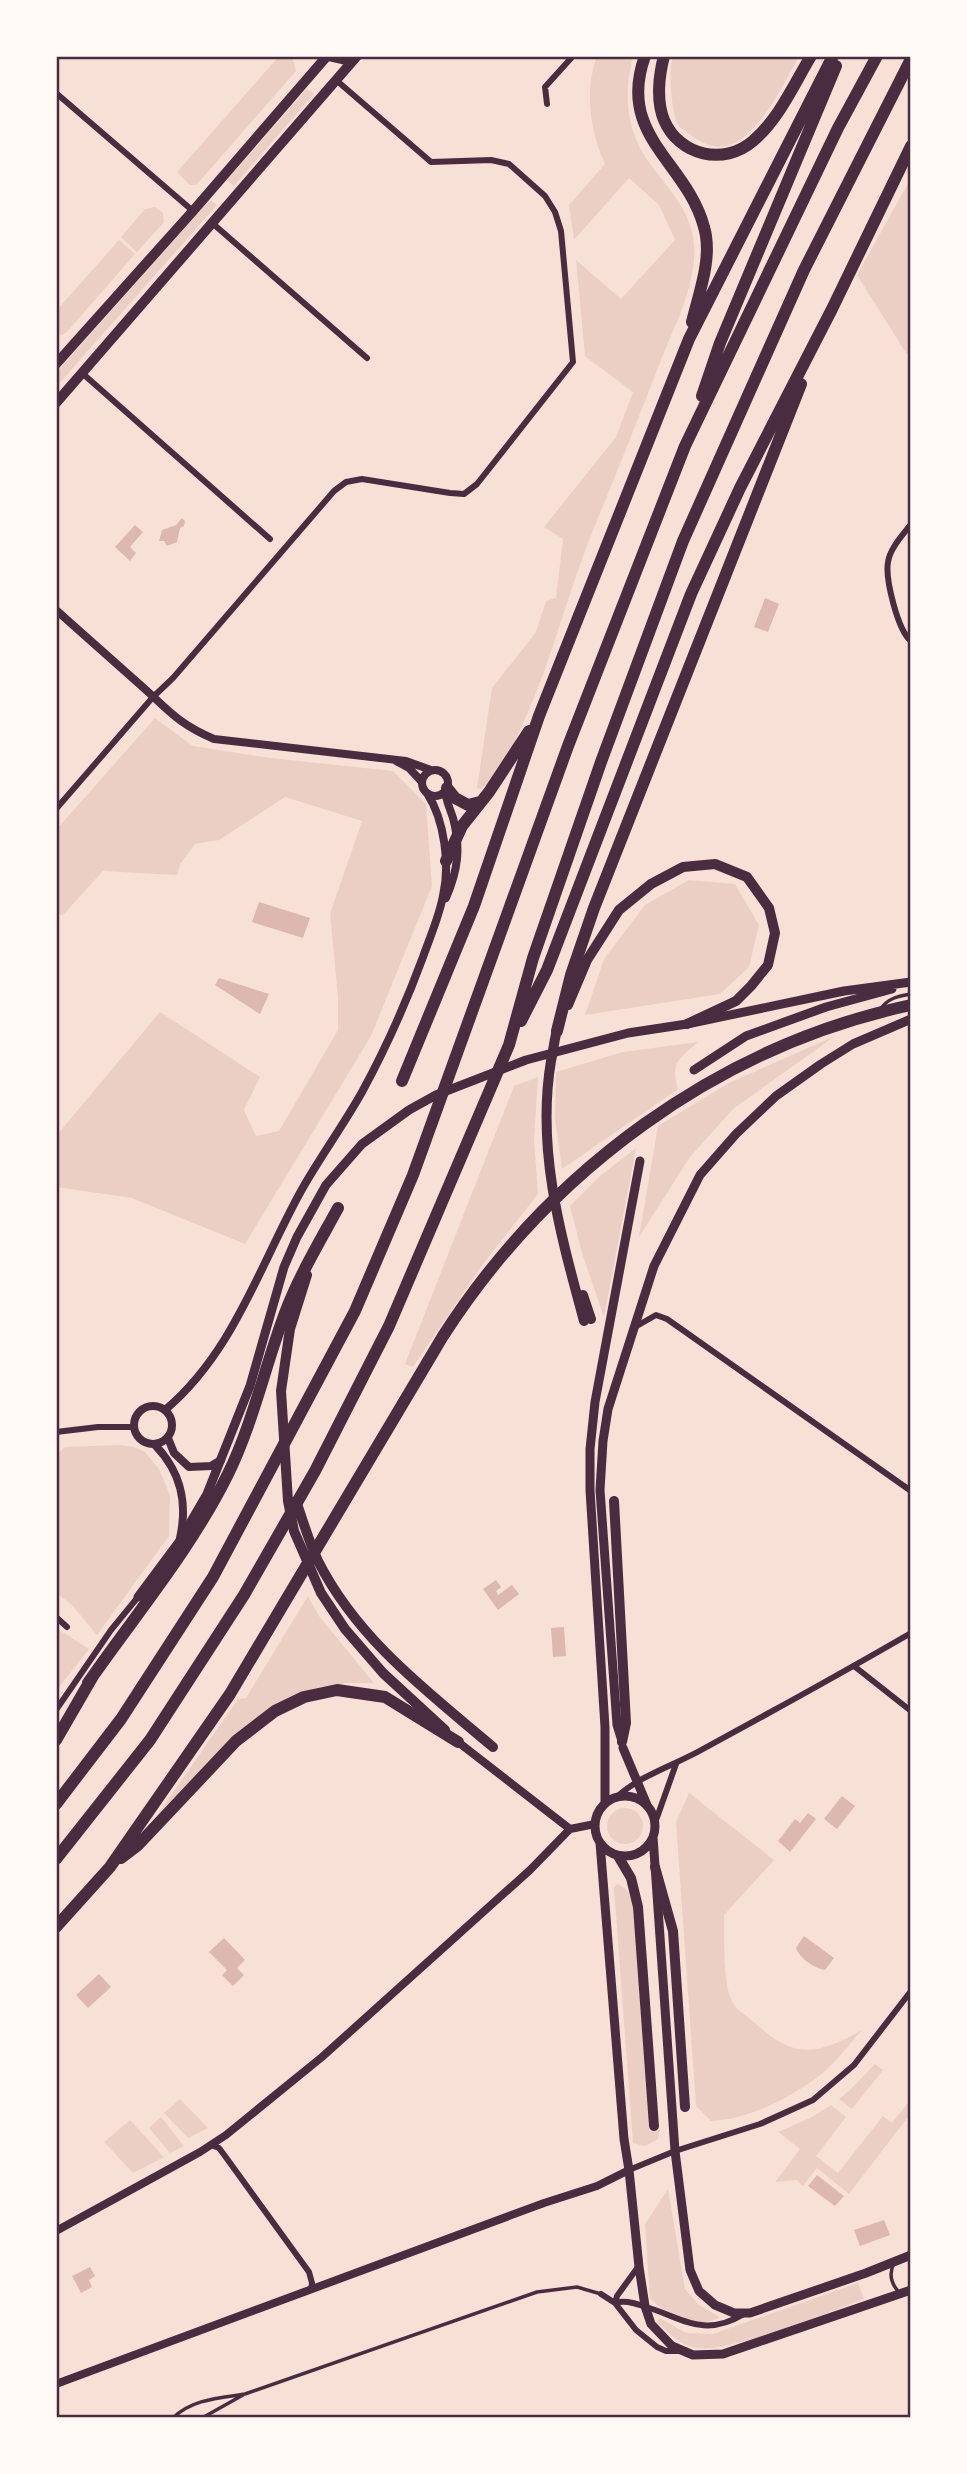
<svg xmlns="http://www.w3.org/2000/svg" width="967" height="2474" font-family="Poppins,sans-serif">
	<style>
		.green { fill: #ebcfc5 }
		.water { fill: #dcb8b0 }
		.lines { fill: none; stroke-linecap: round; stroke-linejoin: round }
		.service { stroke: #4a2c40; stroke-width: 3.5 }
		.minor { stroke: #4a2c40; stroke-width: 6 }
		.tertiary { stroke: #4a2c40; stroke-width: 8 }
		.secondary { stroke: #4a2c40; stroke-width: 9 }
		.primary { stroke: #4a2c40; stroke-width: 10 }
		.motorway { stroke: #4a2c40; stroke-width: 12 }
		.neatline { fill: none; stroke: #4a2c40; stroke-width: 2.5 }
	</style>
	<rect width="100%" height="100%" fill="#f7e1d7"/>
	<path class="green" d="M279 56H292L296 71 206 174 196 185H190L177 172Z
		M597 56H633C624 91 625 126 646 158 665 186 691 208 694 244 697 284 675 325 661 360 638 420 614 479 590 538 565 602 549 670 519 732 510 752 499 776 481 789L477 788 492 688 536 632 546 601 556 598 563 539 544 527 616 437 633 392 585 356 576 260 621 299 675 240 659 205 629 178 574 240 569 205 605 164C590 131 584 91 597 56Z
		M673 56H799C785 82 765 123 740 140 721 153 702 145 687 132 684 130 680 128 678 125 671 113 668 68 673 56Z
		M307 89 314 94 234 186 227 180Z
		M911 178V357L906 353 857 275Z
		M210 200 217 205 56 387V373Z
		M155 207 163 213 164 222 137 252 121 237 145 209Z
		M119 240 135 254 67 332 62 335 56 334V311Z
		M155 718 193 746 271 758 393 771 426 804 432 886 371 1036 245 1244 132 1198 56 1187V1136L160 1012 260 1077 244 1110 256 1136 279 1131 338 1030V997L330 914 362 821 285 797 219 840 195 844 181 863 177 875 103 871 62 916 56 911V830Z
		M689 880 735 884 759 925 749 967 720 994 585 1015 604 959 645 905Z
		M835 1036 733 1109 690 1157 639 1237 658 1126 729 1083Z
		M698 1042C679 1059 670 1062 678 1089L562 1169 555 1119 556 1072 623 1052Z
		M538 1077 534 1139 538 1194 483 1264 413 1367 405 1364 514 1086Z
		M636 1148 604 1317 582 1253 570 1206 601 1175Z
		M120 1445 134 1447 145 1452 159 1469 170 1495 169 1536 97 1635 71 1604 56 1593V1455L65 1447Z
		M308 1596 319 1616 374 1683H346L319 1687 294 1695 214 1756 158 1814 238 1699 246 1698Z
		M56 1628 89 1649 56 1691Z
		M689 1793 774 1860 724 1915C725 1937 722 1981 732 2001 735 2009 748 2017 755 2023 795 2060 817 2055 862 2030 850 2043 839 2059 825 2071 795 2096 751 2119 711 2121L696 2106 676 1822Z
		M607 1826a18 18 0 1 1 36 0a18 18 0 1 1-36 0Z
		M617 1884C630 1888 632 1901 634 1912L649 2131 660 2130 658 2139 645 2146 633 2143 614 1888Z
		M875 2064 883 2070 852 2109 839 2099 850 2090Z
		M180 2099 208 2128 188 2138 164 2113Z
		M911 2099V2113L849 2194 817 2168 803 2186 796 2180 775 2182 800 2149 778 2132 810 2118 831 2105 846 2117 816 2156 838 2173 883 2116 892 2123Z
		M161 2117 184 2146 170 2153 149 2128Z
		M130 2120 164 2157 133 2173 104 2142Z
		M668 2189 685 2289 699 2305 718 2316 719 2318C698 2329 665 2315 650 2298L645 2224Z
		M858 2283 864 2299C830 2311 723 2357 692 2347 678 2343 667 2332 657 2322L660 2318 686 2333 713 2334Z"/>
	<path class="water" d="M182 518 185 521 184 526 180 528 177 542 167 546 164 541H159L162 530 176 525Z
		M135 525 143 532 130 547 136 553 130 561 115 547Z
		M765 598 779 604 768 632 754 627Z
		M259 902 310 918 303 938 252 922Z
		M219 978 269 994 260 1014 215 985Z
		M496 1580 501 1587 496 1591 498 1595 512 1585 519 1594 498 1610 483 1589Z
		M564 1627 566 1656 553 1657 551 1628Z
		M842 1796 855 1806 837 1829 824 1819Z
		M808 1813 816 1819 790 1852 778 1841 795 1819 800 1823Z
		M804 1936 834 1958 825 1970C814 1968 800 1959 796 1948Z
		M224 1938 245 1960 237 1968 244 1975 233 1986 222 1975 227 1970 209 1952Z
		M99 1974 111 1987 88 2008 76 1995Z
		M817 2175 844 2196 835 2206 808 2186Z
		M884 2220 890 2235 860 2246 854 2230Z
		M90 2267 95 2276 89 2280 92 2287 81 2293 72 2276Z"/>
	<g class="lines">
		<path class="service" d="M880 1010C887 998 899 996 911 994
			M894 2263C889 2273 891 2283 898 2291
			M173 2418C192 2399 220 2398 245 2394L537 2292 577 2287 601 2294
			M202 2418 243 2395"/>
		<path class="minor" d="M324 57 351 63
			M56 93 193 211
			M547 104 545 87 573 56
			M211 222 367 358
			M82 373 270 539
			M911 524C903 535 890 548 888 562 885 579 898 631 911 641
			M56 809 153 697 173 678 334 491 346 482 362 479 450 493 464 494 477 484 573 362 561 231 555 212 545 196 509 164 491 160 431 162 336 80
			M635 1327 656 1315 667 1319 911 1491
			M56 1432 98 1427H134
			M56 1617 67 1627
			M854 1666 911 1711
			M56 1710 111 1630 138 1597
			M618 1796C641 1775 675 1765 703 1749 773 1711 842 1673 911 1633
			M655 1823 676 1764
			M211 2145 219 2148 225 2156 309 2272 312 2283 311 2289
			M629 2170 675 2151 760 2124 813 2100 854 2065 911 1991
			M601 2294 615 2303 636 2330 657 2347 666 2351H680
			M615 2303C625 2300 633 2303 643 2306 682 2317 702 2339 744 2314
			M615 2303 617 2296 638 2267"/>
		<path class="tertiary" d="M56 610C83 634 110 658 137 682 167 708 176 723 214 739L406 761 431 770
			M396 761 409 768 422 782
			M422 783a13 13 0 1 1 26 0a13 13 0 1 1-26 0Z
			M445 791C446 800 450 809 453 818 461 848 458 870 446 898
			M134 1425a19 19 0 1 1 38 0a19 19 0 1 1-38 0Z
			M165 1410C233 1353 259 1267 301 1191 320 1157 343 1126 362 1092 386 1048 406 1003 423 957 430 937 439 917 443 896 450 865 445 821 427 793
			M168 1438 174 1453 189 1467 211 1466 221 1460
			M155 1445C181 1472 188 1502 180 1538
			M458 1742 570 1829
			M56 2231 200 2152 226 2135 322 2057 530 1870 570 1829 595 1824
			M56 2384 544 2203 597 2186 629 2170"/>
		<path class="secondary" d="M694 1070 746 1036 826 1007 892 989
			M138 1597 179 1542 207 1494 250 1386 284 1267 297 1237 326 1185 362 1144 409 1110 436 1095 526 1060 628 1033 687 1024 844 991 911 982
			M622 1741 617 1725 600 1490 603 1441 608 1409 654 1266 700 1175 736 1134 776 1096 821 1064 853 1044 911 1019
			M623 1748 647 1805
			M595 1826a30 30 0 1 1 60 0a30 30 0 1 1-60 0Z
			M605 1802V1727L590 1490V1449L595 1402 640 1161
			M653 1837 675 2151 690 2270 699 2291 715 2305 734 2313H750L866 2273 911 2255
			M600 1843 624 2139 629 2170 639 2267 645 2306 651 2324 672 2346 693 2355 723 2354 911 2290"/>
		<path class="primary" d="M56 364 193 211 327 56
			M56 403 357 56
			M568 1005 587 960 619 910 651 884 683 867 715 864 747 877 769 908 775 933 768 965 751 986 736 1001 687 1024
			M559 1025C554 1036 554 1049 551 1061 536 1150 561 1236 584 1321
			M307 1275 290 1329 281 1391 288 1501 294 1531 321 1593 345 1629 383 1673 445 1730
			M583 1295 591 1319
			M296 1501C303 1521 309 1542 318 1561 358 1640 427 1691 493 1747
			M614 1501 626 1723 622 1742
			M618 1856 631 1878 638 1907 654 2126
			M655 1867 673 1931 685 2107"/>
		<path class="motorway" d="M645 56C616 136 687 162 704 227 713 257 699 293 692 322
			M664 56C659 75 656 101 664 120 679 156 724 166 753 141 779 119 794 84 811 56
			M702 396 720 343 836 66
			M447 788 455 798 468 805 480 802
			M446 861 462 826 489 792 529 731
			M521 1021 547 970 691 594 740 488 832 309 911 146
			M557 1031 571 975 594 908 801 384
			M402 1081 474 906 539 716 689 339 833 56
			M88 1683C136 1614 191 1549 228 1474 253 1423 265 1366 285 1313 299 1276 319 1243 338 1208
			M56 1740 93 1676
			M56 1804 121 1719 213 1577 355 1311 413 1175 568 746 685 446 838 128 877 56
			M121 1858 138 1845 236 1741 275 1711 304 1697 337 1690 385 1697 458 1742
			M56 1859 150 1740 244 1595 315 1471 389 1326 509 1045 533 958 601 762 683 541 804 270 911 59
			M56 1927 110 1867 230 1694 443 1336C549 1171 718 1046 911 1005"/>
	</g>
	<rect width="967" height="2474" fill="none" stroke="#fffaf5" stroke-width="116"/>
	<rect x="58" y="58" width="851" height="2358" class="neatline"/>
</svg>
